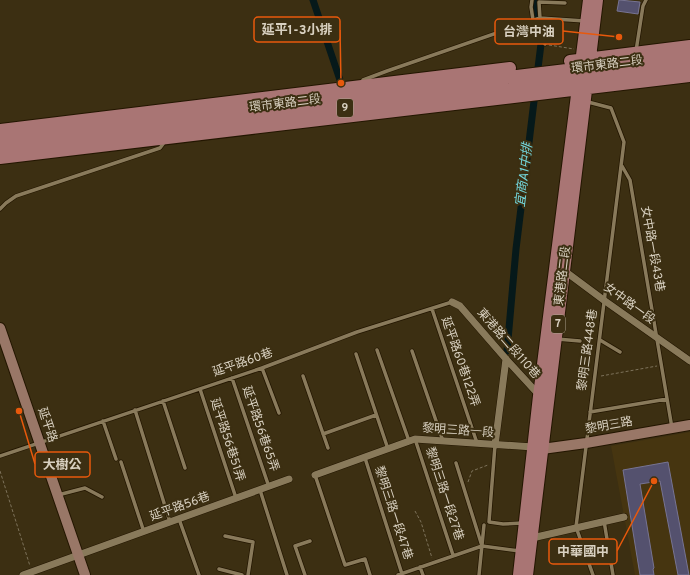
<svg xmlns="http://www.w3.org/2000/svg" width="690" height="575" font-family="Overpass,'Noto Sans TC',sans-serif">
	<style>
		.built { fill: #463510 }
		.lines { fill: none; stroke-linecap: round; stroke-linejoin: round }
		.canal { stroke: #06191a; stroke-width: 7 }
		.building { fill: #54516e; stroke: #777493 }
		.lane-casing { stroke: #231600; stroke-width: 5 }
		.street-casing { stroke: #231600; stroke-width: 8 }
		.secondary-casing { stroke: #231600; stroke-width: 12 }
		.primary-casing { stroke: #231600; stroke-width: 14 }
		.path { stroke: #7d725a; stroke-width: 1; stroke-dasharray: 3 2; stroke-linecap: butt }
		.lane { stroke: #897a5b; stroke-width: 3.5 }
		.street { stroke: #897a5b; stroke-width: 7 }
		.secondary { stroke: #997767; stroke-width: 10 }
		.primary { stroke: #a97574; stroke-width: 12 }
		.labels { text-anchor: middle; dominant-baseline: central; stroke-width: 4; stroke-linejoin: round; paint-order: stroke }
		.shield { fill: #3c2f12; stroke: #aaa08c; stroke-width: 1 }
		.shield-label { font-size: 11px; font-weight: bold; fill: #d9d1c1 }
		.street-label { font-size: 12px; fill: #d9d1c1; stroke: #3c2f12 }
		.water-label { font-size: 13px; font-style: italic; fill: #73d7dd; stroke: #3c2f12 }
		.leader { fill: none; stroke: #e8590c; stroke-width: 1.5 }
		.callout-dot { fill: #e8590c; stroke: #3c2f12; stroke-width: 1.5 }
		.callout { fill: #3c2f12; stroke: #e8590c; stroke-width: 1.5 }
		.callout-label { font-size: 13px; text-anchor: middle; font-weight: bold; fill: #d9d1c1 }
	</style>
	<rect width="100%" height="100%" fill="#3c2f12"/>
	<path class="built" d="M690 432V575H635L611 446Z"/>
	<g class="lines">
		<path class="canal" d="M313 0 341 83
			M535 0 534 6 541 44 537 76
			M507 351 516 249 535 93"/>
	</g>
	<path class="building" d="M619 0 640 2 638 14 617 11Z
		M668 462 689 575H678L660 481 640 484 654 568 653 569 654 575H640L623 470Z"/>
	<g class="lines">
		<g class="lane-casing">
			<path id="lane" d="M532 0 531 7 533 20
				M565 3 539 2 540 18 585 21
				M636 51 643 6 646 0
				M362 82 363 80 387 71 540 18 545 44
				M588 102 611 108 624 142 576 527 593 575
				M622 166 630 180 672 428
				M0 209 6 203 16 196 160 148 163 144 164 141
				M432 309 477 443
				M557 339 580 341
				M600 340 620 352
				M377 350 409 441
				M412 351 443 441
				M356 354 388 449
				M262 368 279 413
				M303 376 328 448
				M232 378 269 487
				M200 389 236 498
				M163 401 185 468
				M135 410 170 522
				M590 412 667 399
				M103 421 116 459
				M323 434 376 415
				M415 439 453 555
				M495 445 489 522 503 524 523 523
				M0 456 262 368 357 332 452 302
				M365 458 402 574
				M121 462 144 532
				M456 463 482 546
				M315 475 345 565 365 559 370 575
				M260 490 287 575
				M58 495 85 488 102 497
				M179 519 199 575
				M604 521 613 575
				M225 536 253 542 248 575
				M420 567 423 575
				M219 569 242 575
				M305 575 295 546 310 541
				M398 575 482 546 520 551
				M479 575 484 525"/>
		</g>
		<g class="street-casing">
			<path id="street" d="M562 269 605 301 690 361
				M452 302 460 306 506 359 540 396
				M495 445 506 359
				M315 475 415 439 533 447
				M532 538 624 517
				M23 575 289 479"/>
		</g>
		<g class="secondary-casing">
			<path id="secondary" d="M0 328 85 575
				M536 448 542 449 586 443 690 425"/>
		</g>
		<g class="primary-casing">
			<path id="primary" d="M570 61 690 46
				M0 130 510 68
				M0 139 690 55
				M0 149 690 65
				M0 158 690 76
				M519 575 539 396 589 0
				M527 575 597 0"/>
		</g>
		<path class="path" d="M549 45 574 49
			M601 376 657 366
			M0 471 30 566
			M468 482 472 471 488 465
			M415 511 421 522 432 558"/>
		<use href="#lane" class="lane"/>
		<use href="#street" class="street"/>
		<use href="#secondary" class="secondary"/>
		<use href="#primary" class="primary"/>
	</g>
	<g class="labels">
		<g class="shield">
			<rect x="337" y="99" width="16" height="18" rx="3"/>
			<rect x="551" y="315" width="14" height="18" rx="3"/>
		</g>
		<g class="shield-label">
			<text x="345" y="108">9</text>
			<text x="558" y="324">7</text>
		</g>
		<g class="street-label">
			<text transform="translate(607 65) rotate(-7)">環市東路二段</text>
			<text transform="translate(285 104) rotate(-7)">環市東路二段</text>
			<text transform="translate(652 249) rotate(80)">女中路一段43巷</text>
			<text transform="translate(563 276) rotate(-83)">東港路二段</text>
			<text transform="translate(629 304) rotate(36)">女中路一段</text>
			<text transform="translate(508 344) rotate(49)">東港路二段110巷</text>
			<text transform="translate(588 350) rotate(-82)">黎明三路448巷</text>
			<text transform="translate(460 362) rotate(71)">延平路60巷122弄</text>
			<text transform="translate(243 363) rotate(-19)">延平路60巷</text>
			<text transform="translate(47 425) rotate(71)">延平路</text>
			<text transform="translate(609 426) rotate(-10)">黎明三路</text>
			<text transform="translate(260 429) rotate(71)">延平路56巷65弄</text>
			<text transform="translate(458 431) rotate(4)">黎明三路一段</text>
			<text transform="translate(227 440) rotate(72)">延平路56巷51弄</text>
			<text transform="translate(444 494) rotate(72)">黎明三路一段27巷</text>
			<text transform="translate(180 507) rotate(-20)">延平路56巷</text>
			<text transform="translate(393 513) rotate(72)">黎明三路一段47巷</text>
		</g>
		<g class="water-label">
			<text transform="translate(525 175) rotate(-83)">宜商A1中排</text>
		</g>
	</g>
	<path class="leader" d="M341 83L340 30M619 37L563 31M19 411L35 464M654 481L617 551"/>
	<g class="callout-dot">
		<circle cx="341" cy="83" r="4"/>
		<circle cx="619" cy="37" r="4"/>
		<circle cx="19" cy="411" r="4"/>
		<circle cx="654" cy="481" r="4"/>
	</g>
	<g class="callout">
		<rect x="254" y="17" width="86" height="25" rx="4"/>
		<rect x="495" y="19" width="68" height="25" rx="4"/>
		<rect x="35" y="452" width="55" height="25" rx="4"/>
		<rect x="549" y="539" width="68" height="25" rx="4"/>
	</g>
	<g class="callout-label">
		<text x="297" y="34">延平1-3小排</text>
		<text x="529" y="36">台灣中油</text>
		<text x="62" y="469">大樹公</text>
		<text x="583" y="556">中華國中</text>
	</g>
</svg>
